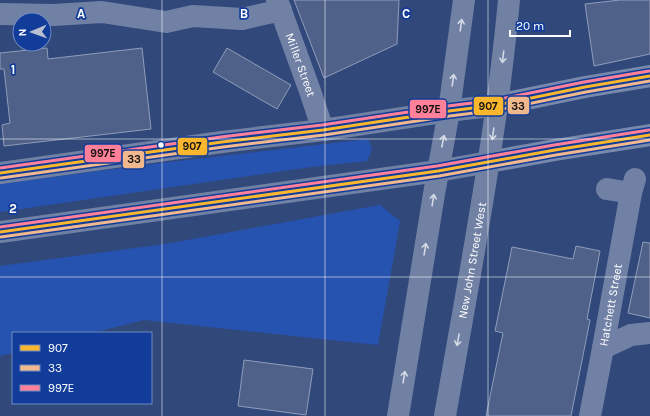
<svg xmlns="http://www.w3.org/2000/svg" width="650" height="416" font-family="Karla,sans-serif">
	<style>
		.green { fill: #2753b0 }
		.building { fill: #4f6189; stroke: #909dba }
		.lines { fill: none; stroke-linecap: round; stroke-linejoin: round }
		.minor { stroke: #7181a6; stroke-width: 22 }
		.major { stroke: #7989ab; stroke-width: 22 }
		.highway { stroke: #7181a4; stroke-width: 22 }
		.bus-1-casing { stroke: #123c9a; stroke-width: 6 }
		.bus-2-casing { stroke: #123c9a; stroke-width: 6 }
		.bus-3-casing { stroke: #123c9a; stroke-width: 6 }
		.bus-1 { stroke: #fab62d; stroke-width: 3 }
		.bus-2 { stroke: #f1b78d; stroke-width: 3 }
		.bus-3 { stroke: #ff8098; stroke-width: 3 }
		.oneway { stroke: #d4d9e4 }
		.grid { fill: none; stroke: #fff; stroke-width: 1; stroke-opacity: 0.55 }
		.bus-dot { fill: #fff; stroke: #123c9a; stroke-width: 1.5 }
		.labels { text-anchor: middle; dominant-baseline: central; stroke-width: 3.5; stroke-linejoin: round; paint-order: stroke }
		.street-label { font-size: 12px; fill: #fff; stroke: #123c9a }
		.grid-label { font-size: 13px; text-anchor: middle; font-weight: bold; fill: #fff; stroke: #123c9a; stroke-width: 3.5; stroke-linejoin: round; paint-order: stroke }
		.line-badge { stroke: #123c9a; stroke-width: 1.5 }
		.pale-badge-label { font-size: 11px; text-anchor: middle; font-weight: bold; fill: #111 }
	</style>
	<rect width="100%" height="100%" fill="#31487b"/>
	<path class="green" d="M368 139 372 149 367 161 311 167 0 212V184L152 164Z
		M380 205 400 221 378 345 144 320 92 333H13V353L0 356V266L165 244Z"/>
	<path class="building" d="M294 0H399L397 44 324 78Z
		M620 0H650V54L594 66 585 4Z
		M47 48 48 59 142 48 151 129 4 146 2 125 10 123 4 69H0V53Z
		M227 48 291 85 277 109 213 72Z
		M643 242 650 243V318L628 313Z
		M576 246 600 251 587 319 590 320 571 416H486L503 333 495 331 512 247 573 259Z
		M244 360 313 369 306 415 238 406Z"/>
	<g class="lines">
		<g class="minor">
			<path id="s1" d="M277 0 310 91 323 130"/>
			<path d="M0 14 54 15 102 12 166 22 193 16 242 19 281 10"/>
			<path d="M607 189 631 193"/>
			<path d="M603 348 631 335 650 333"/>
			<path id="s2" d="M590 416 603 348 631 193 635 179"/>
		</g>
		<path class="major" d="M497 105 585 87 650 76
			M489 162 555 150 650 135"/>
		<g class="highway">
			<path d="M0 173 222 142 323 130 449 111 497 105"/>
			<path d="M0 232 438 171 489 162"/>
			<path d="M398 416 434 194 449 111 464 0"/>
			<path id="s3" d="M445 416C469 278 496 140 509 0"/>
		</g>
		<g class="bus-1-casing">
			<path id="bus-1" d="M0 173 222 142 323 130 449 111 497 105 585 87 650 76
				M0 232 438 171 555 150 650 135"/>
		</g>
		<g class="bus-2-casing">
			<path id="bus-2" d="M1 178 223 147 324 135 450 116 498 110 586 92 650 81
				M1 237 439 176 556 155 650 140"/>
		</g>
		<g class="bus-3-casing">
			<path id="bus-3" d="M0 168 221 137 322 125 448 106 496 100 584 82 649 71
				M0 227 437 166 554 145 649 130"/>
		</g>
		<use href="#bus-1" class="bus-1"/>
		<use href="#bus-2" class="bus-2"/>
		<use href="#bus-3" class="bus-3"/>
	</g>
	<defs><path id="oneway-shaft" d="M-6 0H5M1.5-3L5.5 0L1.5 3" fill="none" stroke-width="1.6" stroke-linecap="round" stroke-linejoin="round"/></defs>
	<g class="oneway">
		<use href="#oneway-shaft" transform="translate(461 25) rotate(-82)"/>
		<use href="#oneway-shaft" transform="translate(503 57) rotate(97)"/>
		<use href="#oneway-shaft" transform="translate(453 80) rotate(-82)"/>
		<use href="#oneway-shaft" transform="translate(493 134) rotate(98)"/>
		<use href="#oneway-shaft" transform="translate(443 141) rotate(-79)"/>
		<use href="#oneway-shaft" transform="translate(433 200) rotate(-81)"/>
		<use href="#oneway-shaft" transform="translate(425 249) rotate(-81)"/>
		<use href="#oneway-shaft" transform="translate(458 340) rotate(100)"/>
		<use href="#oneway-shaft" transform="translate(404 377) rotate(-81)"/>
	</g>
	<path class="grid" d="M162 0V416M325 0V416M488 0V416M0 139H650M0 277H650"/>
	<circle class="bus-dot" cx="161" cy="145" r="3.5"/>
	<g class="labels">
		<g class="street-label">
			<text stroke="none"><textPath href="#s1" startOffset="69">Miller Street</textPath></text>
			<text stroke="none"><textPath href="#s3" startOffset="158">New John Street West</textPath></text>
			<text stroke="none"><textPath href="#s2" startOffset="113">Hatchett Street</textPath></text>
		</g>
	</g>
	<g class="grid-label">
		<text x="81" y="18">A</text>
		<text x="244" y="18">B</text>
		<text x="406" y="18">C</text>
		<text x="13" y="74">1</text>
		<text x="13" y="213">2</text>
	</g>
	<g class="line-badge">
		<rect x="507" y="96" width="23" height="19" rx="4" fill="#f1b78d"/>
		<rect x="473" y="96" width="31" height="20" rx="4" fill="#fab62d"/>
		<rect x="409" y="99" width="38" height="20" rx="4" fill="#ff8098"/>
		<rect x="177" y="137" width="31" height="19" rx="4" fill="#fab62d"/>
		<rect x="84" y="144" width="38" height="19" rx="4" fill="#ff8098"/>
		<rect x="122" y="150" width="23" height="19" rx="4" fill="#f1b78d"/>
	</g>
	<g class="pale-badge-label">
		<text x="518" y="110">33</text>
		<text x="488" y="110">907</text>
		<text x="428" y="113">997E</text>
		<text x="192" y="150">907</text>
		<text x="103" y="157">997E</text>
		<text x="134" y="163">33</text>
	</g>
	<rect x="12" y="332" width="140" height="72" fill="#123c9a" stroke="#718ac2"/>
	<rect x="20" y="345" width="20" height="6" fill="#fab62d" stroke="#718ac2"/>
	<text x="48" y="352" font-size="12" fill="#ffffff">907</text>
	<rect x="20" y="365" width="20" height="6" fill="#f1b78d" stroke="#718ac2"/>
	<text x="48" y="372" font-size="12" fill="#ffffff">33</text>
	<rect x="20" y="385" width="20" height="6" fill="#ff8098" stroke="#718ac2"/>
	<text x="48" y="392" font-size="12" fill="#ffffff">997E</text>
	<g transform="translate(32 32) rotate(268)"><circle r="19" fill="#123c9a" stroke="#718ac2"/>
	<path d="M0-3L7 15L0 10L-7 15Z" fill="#b7bfd1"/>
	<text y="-6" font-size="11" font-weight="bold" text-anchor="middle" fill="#ffffff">N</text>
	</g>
	<path d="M510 30v6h60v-6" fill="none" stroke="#ffffff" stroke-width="2"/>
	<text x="516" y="30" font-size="12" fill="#ffffff" stroke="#123c9a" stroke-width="3" paint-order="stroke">20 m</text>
</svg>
